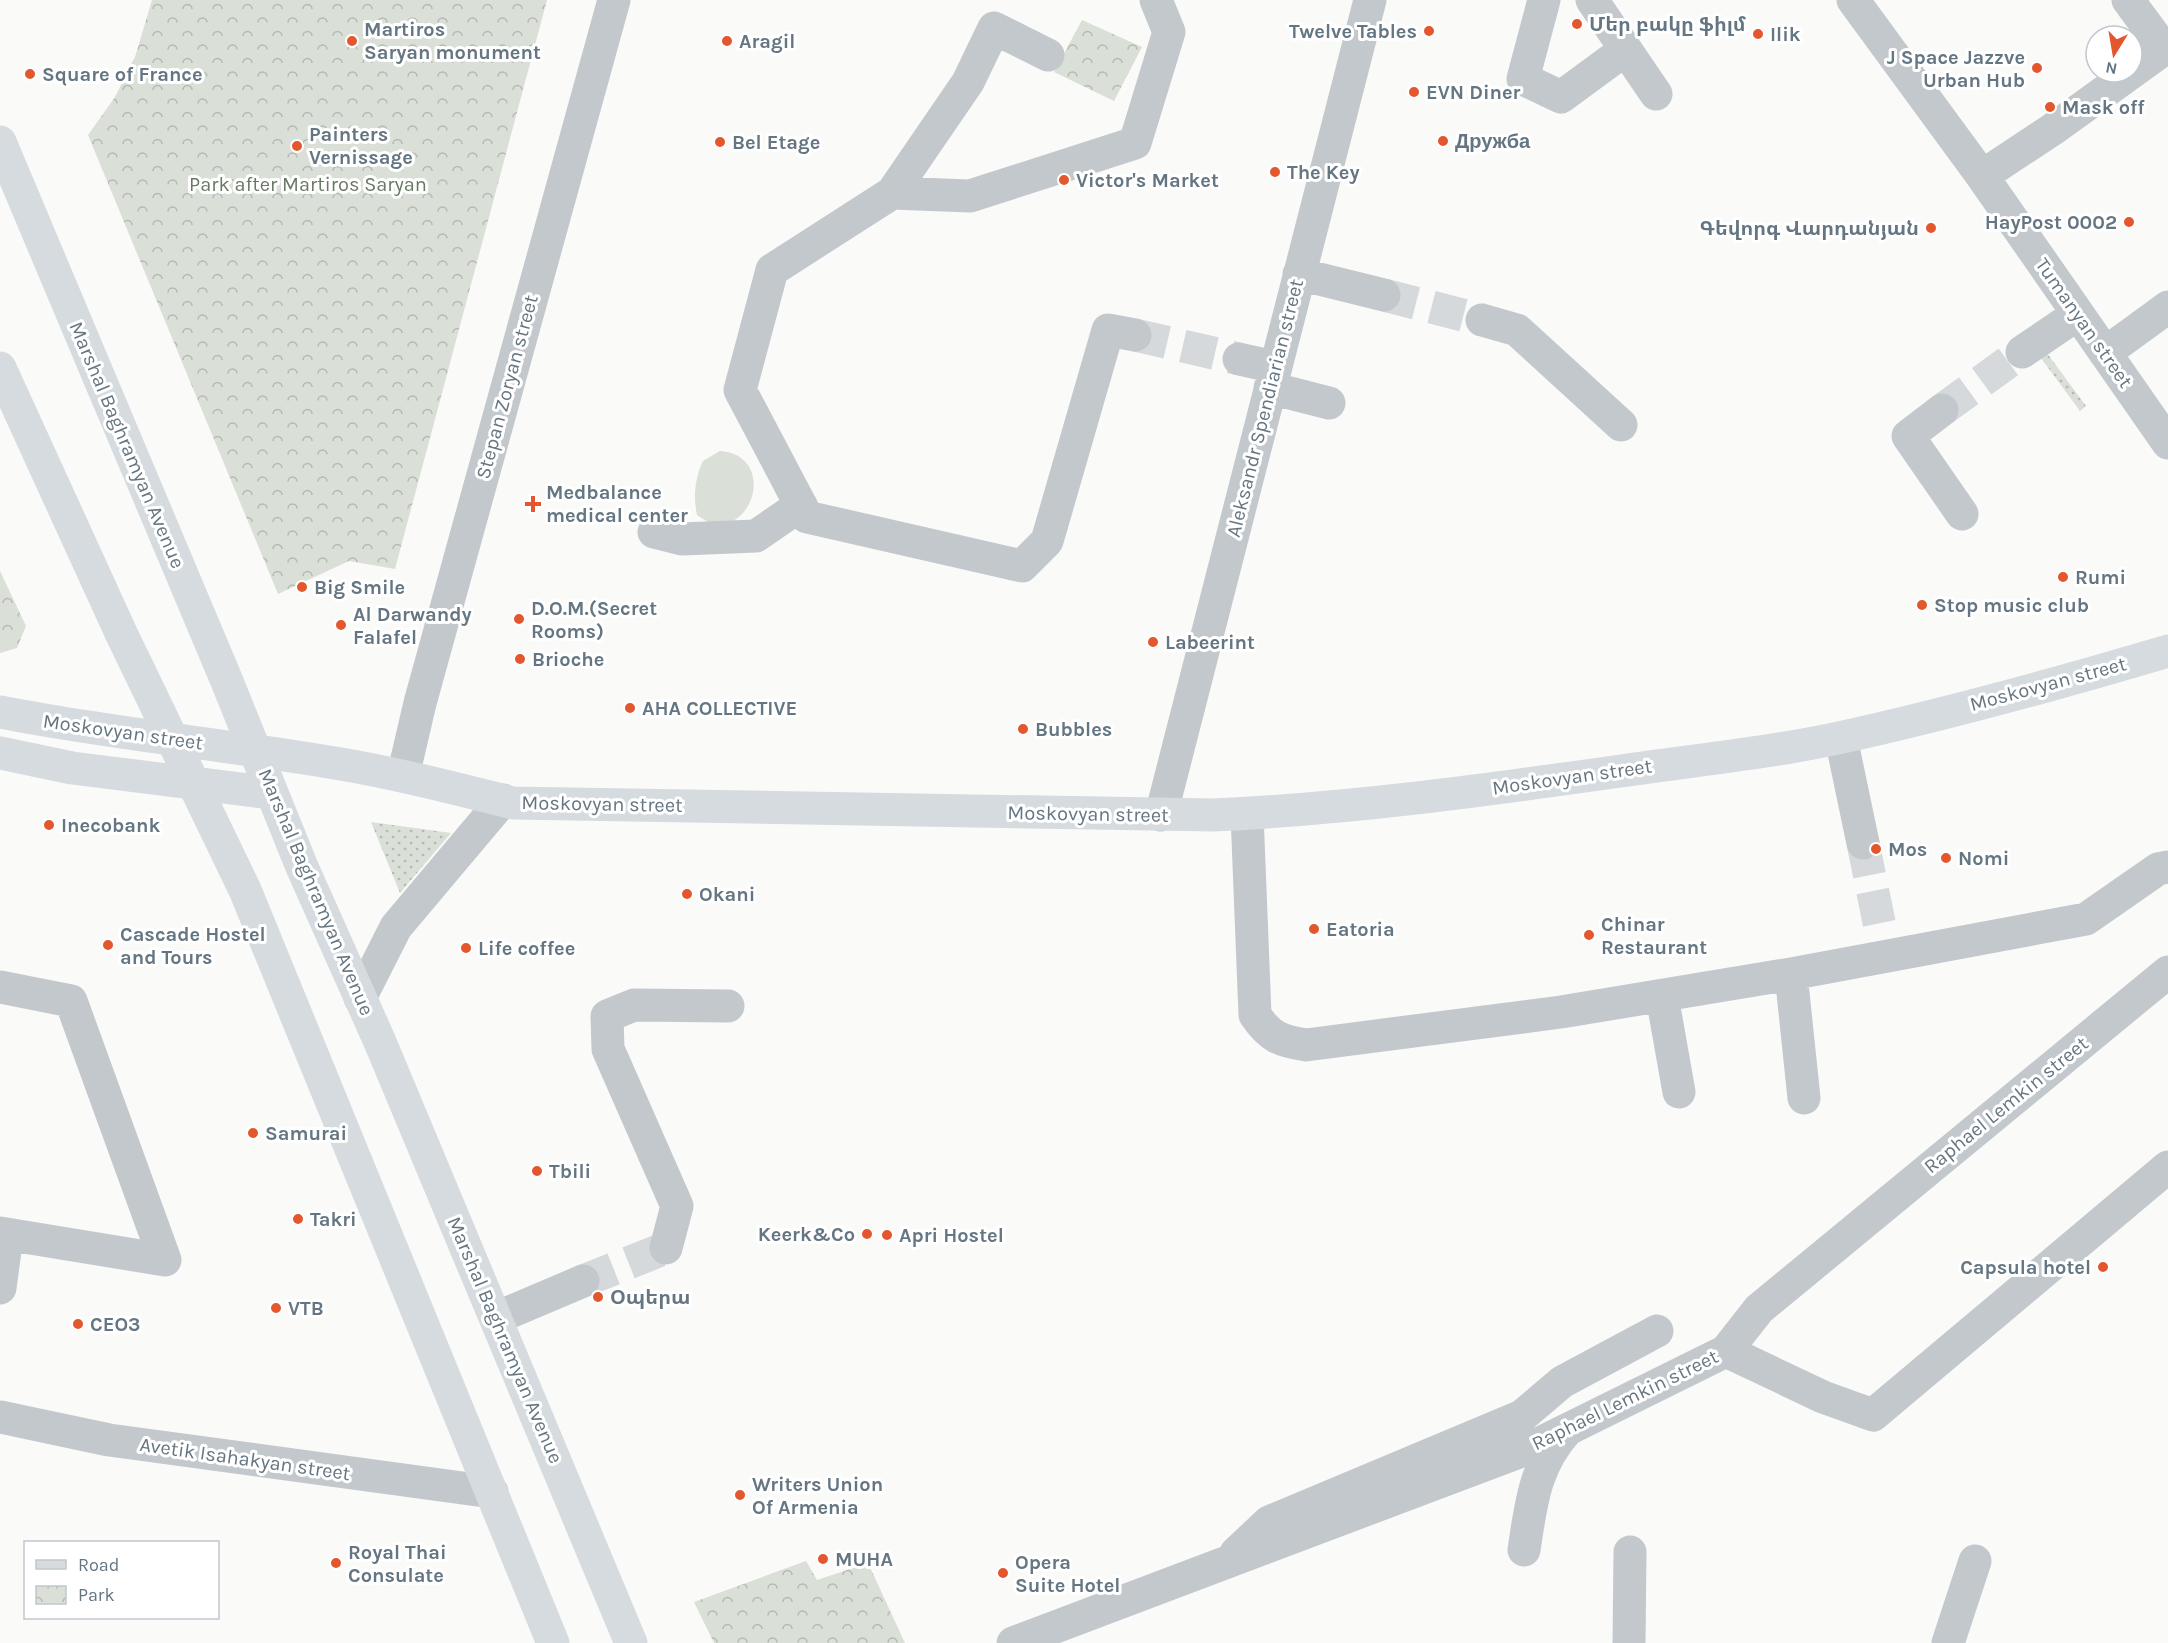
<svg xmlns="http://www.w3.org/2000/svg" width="2168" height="1643" font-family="Karla,'Noto Sans Armenian',sans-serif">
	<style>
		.grass { fill: url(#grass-dots) }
		.park { fill: url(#park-crowns) }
		.garden { fill: #dadfd7 }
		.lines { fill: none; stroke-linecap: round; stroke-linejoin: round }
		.minor-tunnel { stroke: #d5d9db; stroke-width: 33; stroke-dasharray: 33 16; stroke-linecap: butt }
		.minor { stroke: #c3c8cc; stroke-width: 33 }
		.major { stroke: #d6dbdf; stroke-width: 33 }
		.poi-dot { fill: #e4572e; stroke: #fff; stroke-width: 2 }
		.labels { text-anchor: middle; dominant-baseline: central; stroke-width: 6; stroke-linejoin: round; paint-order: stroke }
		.poi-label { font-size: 20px; font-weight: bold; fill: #657683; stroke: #fff; text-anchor: start }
		.park-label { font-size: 20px; fill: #687a64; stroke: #fff }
		.street-label { font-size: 20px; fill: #657683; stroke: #fff }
	</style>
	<defs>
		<pattern id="grass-dots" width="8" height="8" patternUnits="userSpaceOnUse" patternTransform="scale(1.5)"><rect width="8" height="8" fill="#dadfd7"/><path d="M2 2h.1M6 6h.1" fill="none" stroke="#b4b9b4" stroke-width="1.8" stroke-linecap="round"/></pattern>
		<pattern id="park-crowns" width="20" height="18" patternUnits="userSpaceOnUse" patternTransform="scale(1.5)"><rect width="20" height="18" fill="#dadfd7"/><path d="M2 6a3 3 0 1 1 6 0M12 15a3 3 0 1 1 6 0" fill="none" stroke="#b4b9b4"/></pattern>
	</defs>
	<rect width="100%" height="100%" fill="#fafaf8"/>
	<path class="grass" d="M2044 349 2086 406 2080 411 2038 354Z
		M371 822 451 833 400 893Z"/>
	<path class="park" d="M152 0H547L395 569 349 561 278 594 88 135 115 97 135 57Z
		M1082 20 1142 47 1114 101 1054 72Z
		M0 571 26 626 17 648 0 653Z
		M806 1561 817 1580 868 1563 905 1643H714L694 1602Z"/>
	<path class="garden" d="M720 451C768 454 761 516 723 525 713 527 705 520 697 515 693 496 695 478 703 461Z"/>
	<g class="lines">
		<path class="minor-tunnel" d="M1384 295 1482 320
			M1135 335 1239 359
			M1942 410 2022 352
			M1863 843 1882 937
			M583 1281 666 1248"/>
		<path class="minor" d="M1544 0 1523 79 1561 97 1625 50
			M1592 0 1656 94
			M1853 0 1982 176 2168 443
			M1982 176 2053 129 2164 49 2128 0
			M892 193 968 82 994 28 1048 55
			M1299 274 1384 295
			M1482 320 1517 330 1621 425
			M1135 335 1108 330 1047 541 1022 566 807 517 740 390 772 270 892 193 970 196 1135 143 1169 32 1156 0
			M2022 352 2078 314
			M2105 353 2168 307
			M1239 359 1275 367
			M1270 388 1329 403
			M1942 410 1908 436 1962 514
			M654 532 682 539 756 536 801 505
			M1841 738 1863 843
			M403 776 420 703 614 0
			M1247 814 1255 1015C1270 1037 1280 1041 1306 1045L1561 1012 1791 974 2086 919 2158 869 2168 867
			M1161 815 1370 0
			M1791 974 1804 1098
			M0 987 71 1001 165 1260 0 1233
			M1662 996 1679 1092
			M360 998 396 927 503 800
			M666 1248 677 1206 608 1049 607 1016 634 1005 728 1006
			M0 1288 7 1235
			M496 1318 583 1281
			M1726 1351 1823 1397 1873 1415 2168 1167
			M0 1417 109 1440 492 1492
			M1524 1550C1531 1504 1534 1467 1567 1430
			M1236 1553 1269 1522 1522 1416 1562 1382 1657 1331
			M1013 1643 1532 1447 1726 1351 1759 1309 2168 972
			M1629 1643 1630 1552
			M1948 1643 1975 1561"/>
		<path class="major" d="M0 142 226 679 302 867 380 1042 631 1643
			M0 368 121 633 245 890 553 1643
			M0 712C111 734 223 744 335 763 395 773 454 788 513 803L1213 815C1349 809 1486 790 1621 771 1694 760 1770 753 1843 737 1952 713 2060 683 2168 651
			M0 753 72 768 272 793"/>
	</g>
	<g class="poi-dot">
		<circle cx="1577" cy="24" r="6"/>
		<circle cx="1429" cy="31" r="6"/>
		<circle cx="1758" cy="34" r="6"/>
		<circle cx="352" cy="41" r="6"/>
		<circle cx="727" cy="41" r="6"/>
		<circle cx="2037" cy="68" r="6"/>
		<circle cx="30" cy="74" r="6"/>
		<circle cx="1414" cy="92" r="6"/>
		<circle cx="2050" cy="107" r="6"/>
		<circle cx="1443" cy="141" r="6"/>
		<circle cx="720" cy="142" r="6"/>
		<circle cx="297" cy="146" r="6"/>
		<circle cx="1275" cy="172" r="6"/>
		<circle cx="1064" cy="180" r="6"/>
		<circle cx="2129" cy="222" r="6"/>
		<circle cx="1931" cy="228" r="6"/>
		<path d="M530 495h6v6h6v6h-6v6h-6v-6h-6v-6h6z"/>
		<circle cx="2063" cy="577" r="6"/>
		<circle cx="302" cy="587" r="6"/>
		<circle cx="1922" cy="605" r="6"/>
		<circle cx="519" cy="619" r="6"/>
		<circle cx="341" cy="625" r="6"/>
		<circle cx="1153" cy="642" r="6"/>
		<circle cx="520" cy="659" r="6"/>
		<circle cx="630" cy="708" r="6"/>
		<circle cx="1023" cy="729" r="6"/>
		<circle cx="49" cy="825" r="6"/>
		<circle cx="1876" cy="849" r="6"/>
		<circle cx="1946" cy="858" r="6"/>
		<circle cx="687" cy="894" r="6"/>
		<circle cx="1314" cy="929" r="6"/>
		<circle cx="1589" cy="935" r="6"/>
		<circle cx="108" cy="945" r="6"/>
		<circle cx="466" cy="948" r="6"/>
		<circle cx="253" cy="1133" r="6"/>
		<circle cx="537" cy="1171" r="6"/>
		<circle cx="298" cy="1219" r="6"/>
		<circle cx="867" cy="1234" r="6"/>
		<circle cx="887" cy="1235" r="6"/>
		<circle cx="2103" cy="1267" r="6"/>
		<circle cx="598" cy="1297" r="6"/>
		<circle cx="276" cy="1308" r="6"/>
		<circle cx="78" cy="1324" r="6"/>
		<circle cx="740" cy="1495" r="6"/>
		<circle cx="823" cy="1559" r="6"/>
		<circle cx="336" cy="1563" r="6"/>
		<circle cx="1003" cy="1573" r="6"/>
	</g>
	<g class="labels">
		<g class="poi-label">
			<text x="1589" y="24">Մեր բակը ֆիլմ</text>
			<text x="364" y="29">Martiros<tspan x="364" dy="23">Saryan monument</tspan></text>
			<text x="1417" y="31" text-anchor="end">Twelve Tables</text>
			<text x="1770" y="34">Ilik</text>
			<text x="739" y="41">Aragil</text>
			<text x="2025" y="57" text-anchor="end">J Space Jazzve<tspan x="2025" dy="23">Urban Hub</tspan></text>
			<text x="42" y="74">Square of France</text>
			<text x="1426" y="92">EVN Diner</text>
			<text x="2062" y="107">Mask off</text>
			<text x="309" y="134">Painters<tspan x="309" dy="23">Vernissage</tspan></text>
			<text x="1455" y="141">Дружба</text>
			<text x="732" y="142">Bel Etage</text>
			<text x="1287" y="172">The Key</text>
			<text x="1076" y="180">Victor's Market</text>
			<text x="2117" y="222" text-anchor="end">HayPost 0002</text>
			<text x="1919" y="228" text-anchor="end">Գեվորգ Վարդանյան</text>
			<text x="546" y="492">Medbalance<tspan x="546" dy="23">medical center</tspan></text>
			<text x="2075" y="577">Rumi</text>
			<text x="314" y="587">Big Smile</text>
			<text x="1934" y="605">Stop music club</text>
			<text x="531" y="608">D.O.M.(Secret<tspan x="531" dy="23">Rooms)</tspan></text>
			<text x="353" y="614">Al Darwandy<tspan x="353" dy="23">Falafel</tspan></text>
			<text x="1165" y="642">Labeerint</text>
			<text x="532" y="659">Brioche</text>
			<text x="642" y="708">AHA COLLECTIVE</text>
			<text x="1035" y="729">Bubbles</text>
			<text x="61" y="825">Inecobank</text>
			<text x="1888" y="849">Mos</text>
			<text x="1958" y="858">Nomi</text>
			<text x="699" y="894">Okani</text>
			<text x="1601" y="924">Chinar<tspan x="1601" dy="23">Restaurant</tspan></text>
			<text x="1326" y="929">Eatoria</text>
			<text x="120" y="934">Cascade Hostel<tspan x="120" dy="23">and Tours</tspan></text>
			<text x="478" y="948">Life coffee</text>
			<text x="265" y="1133">Samurai</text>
			<text x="549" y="1171">Tbili</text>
			<text x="310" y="1219">Takri</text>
			<text x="855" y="1234" text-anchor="end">Keerk&amp;Co</text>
			<text x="899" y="1235">Apri Hostel</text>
			<text x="2091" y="1267" text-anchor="end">Capsula hotel</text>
			<text x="610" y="1297">Օպերա</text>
			<text x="288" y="1308">VTB</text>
			<text x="90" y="1324">CEO3</text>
			<text x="752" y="1484">Writers Union<tspan x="752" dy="23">Of Armenia</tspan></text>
			<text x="348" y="1552">Royal Thai<tspan x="348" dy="23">Consulate</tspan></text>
			<text x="835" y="1559">MUHA</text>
			<text x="1015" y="1562">Opera<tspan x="1015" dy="23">Suite Hotel</tspan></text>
		</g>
		<g class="park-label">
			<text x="308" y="184">Park after Martiros Saryan</text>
		</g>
		<g class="street-label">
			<text transform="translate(2084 323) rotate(55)">Tumanyan street</text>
			<text transform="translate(507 387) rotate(-75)">Stepan Zoryan street</text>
			<text transform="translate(1265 408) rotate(-76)">Aleksandr Spendiarian street</text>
			<text transform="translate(127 445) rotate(67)">Marshal Baghramyan Avenue</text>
			<text transform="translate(2048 684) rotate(-15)">Moskovyan street</text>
			<text transform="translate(123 732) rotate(8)">Moskovyan street</text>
			<text transform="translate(1572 777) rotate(-8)">Moskovyan street</text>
			<text transform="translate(602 804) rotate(1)">Moskovyan street</text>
			<text transform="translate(1088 814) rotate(1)">Moskovyan street</text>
			<text transform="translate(316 892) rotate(67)">Marshal Baghramyan Avenue</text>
			<text transform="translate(2006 1105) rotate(-39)">Raphael Lemkin street</text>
			<text transform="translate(505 1340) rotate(67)">Marshal Baghramyan Avenue</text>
			<text transform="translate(1625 1400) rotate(-26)">Raphael Lemkin street</text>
			<text transform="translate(245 1459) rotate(8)">Avetik Isahakyan street</text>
		</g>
	</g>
	<rect x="24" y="1541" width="195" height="78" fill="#ffffff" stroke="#c1c8cd" stroke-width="1.5"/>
	<rect x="36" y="1560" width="30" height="9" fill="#d6dbdf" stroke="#c1c8cd" stroke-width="1.5"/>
	<text x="78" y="1571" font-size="18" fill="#657683">Road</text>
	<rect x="36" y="1586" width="30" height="18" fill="url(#park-crowns)" stroke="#c1c8cd" stroke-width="1.5"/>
	<text x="78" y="1601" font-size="18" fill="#657683">Park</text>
	<g transform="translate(2114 54) rotate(191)"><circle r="28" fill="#ffffff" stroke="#c1c8cd" stroke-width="1.5"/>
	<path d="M0-4.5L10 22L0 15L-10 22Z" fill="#e4572e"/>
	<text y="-9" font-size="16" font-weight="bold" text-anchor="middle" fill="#657683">N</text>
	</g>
</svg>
